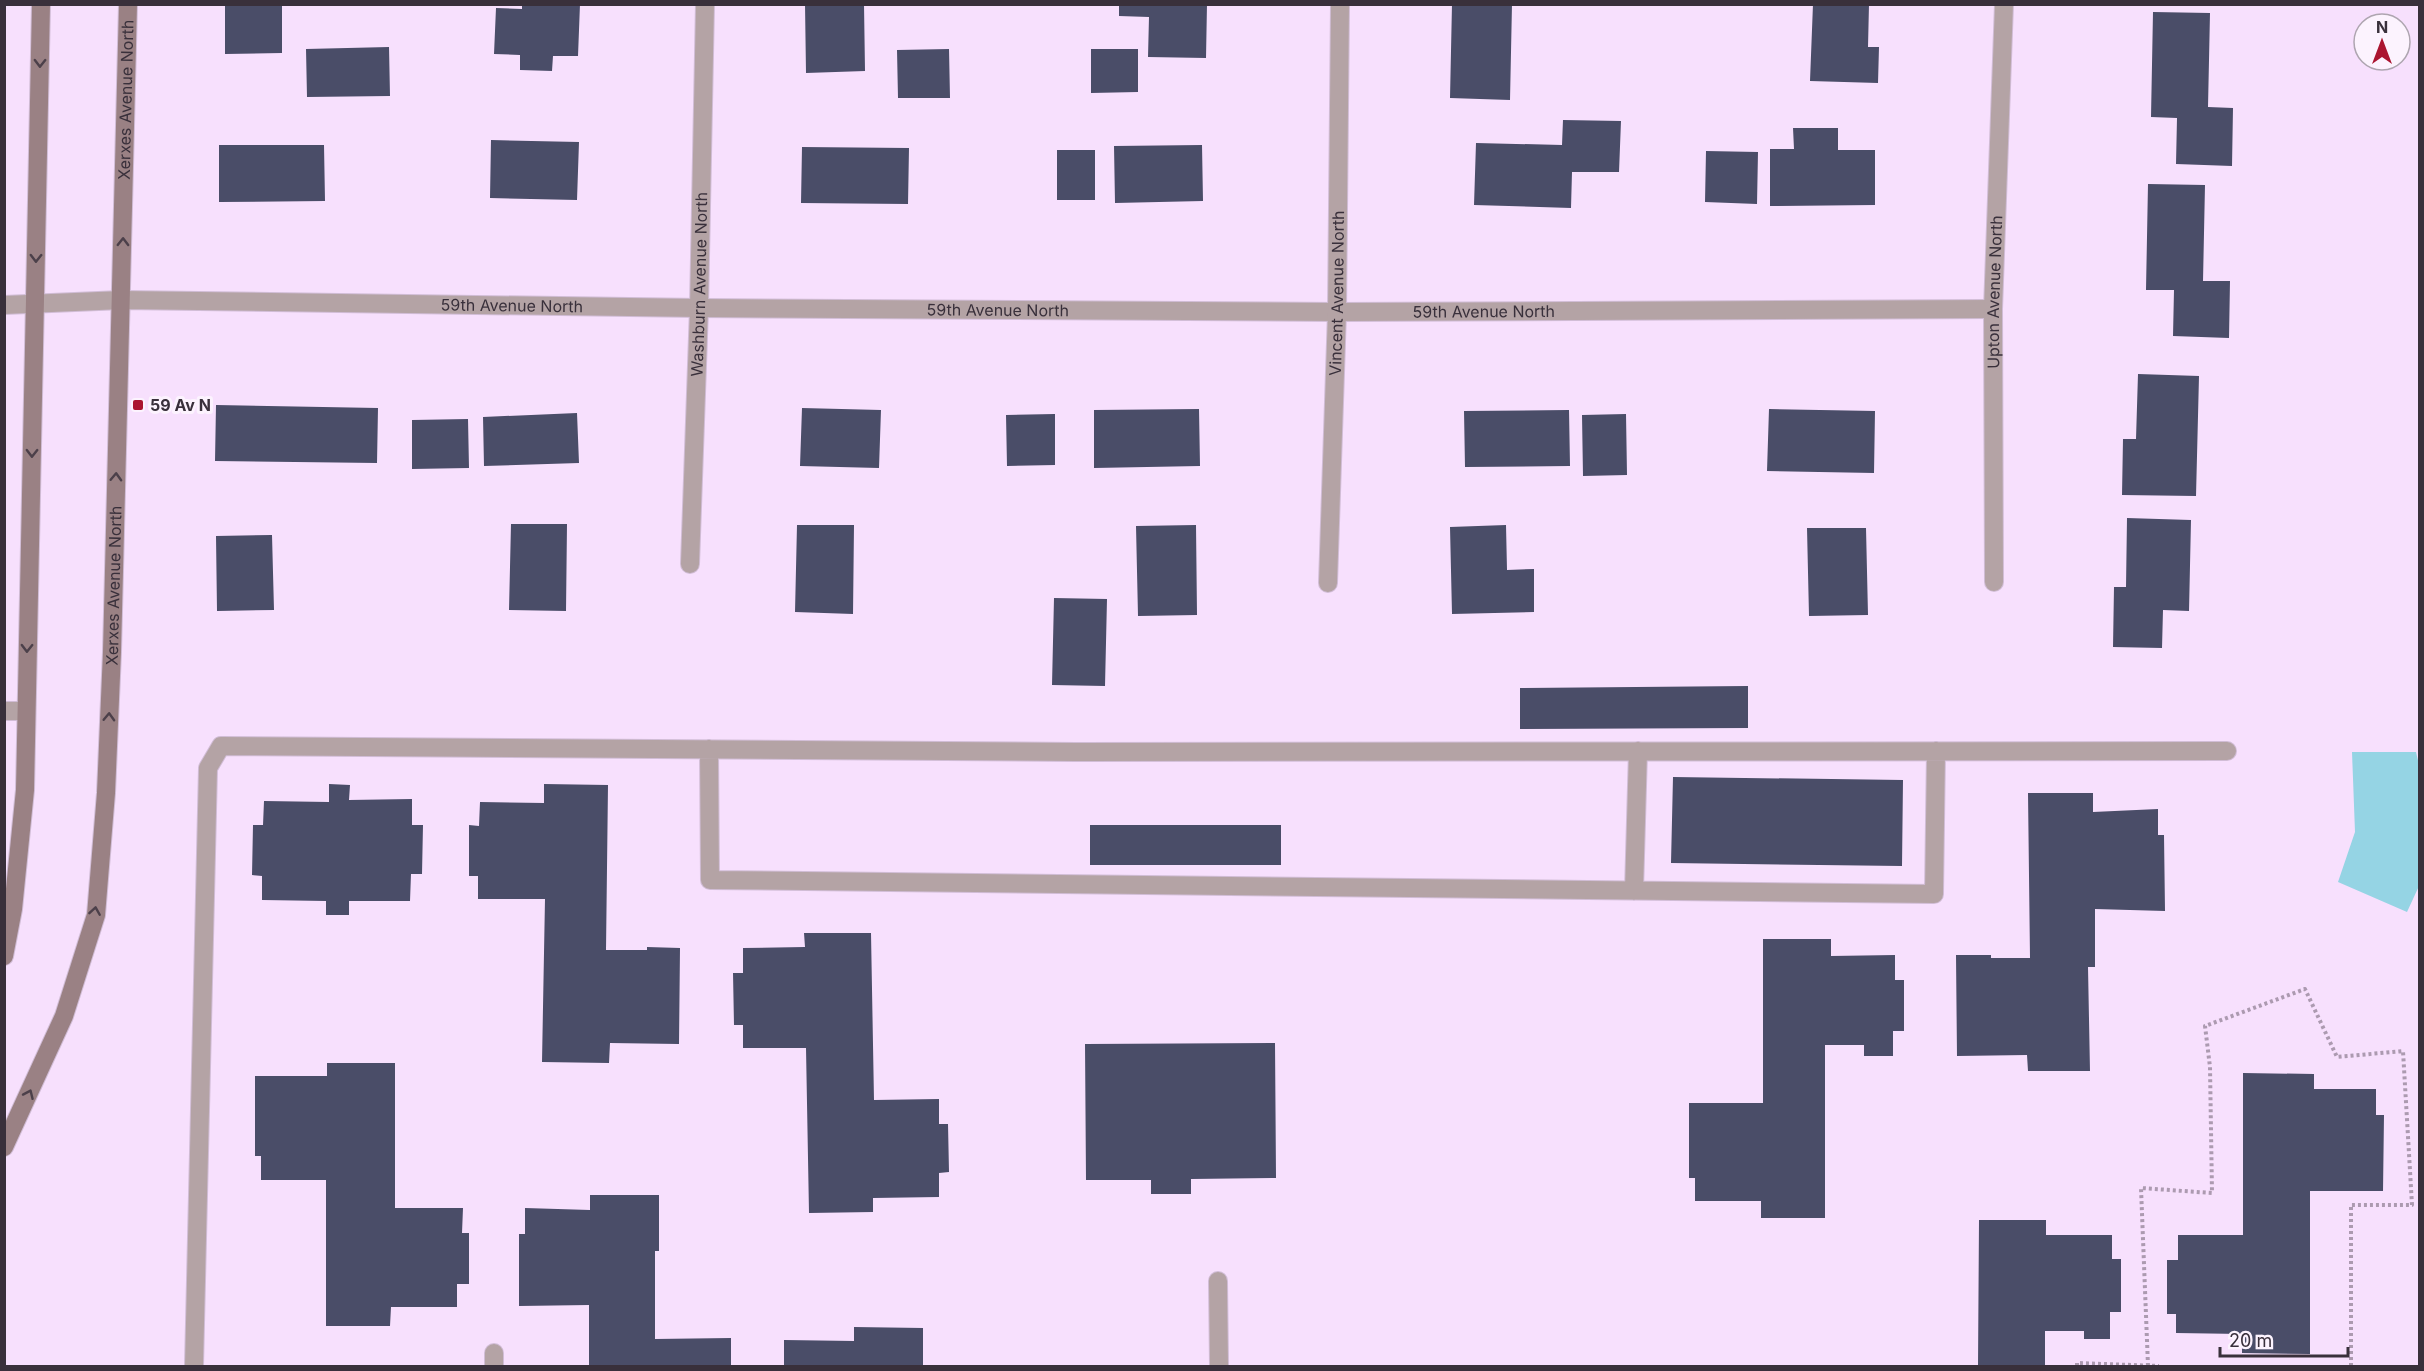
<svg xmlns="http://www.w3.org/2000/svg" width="2424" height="1371" font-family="Inter,sans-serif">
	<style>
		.water { fill: #95d4e4 }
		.building { fill: #4a4d68 }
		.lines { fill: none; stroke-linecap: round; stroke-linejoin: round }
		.lane-casing { stroke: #d1bdd6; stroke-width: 20 }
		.street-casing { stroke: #d1bdd6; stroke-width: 20 }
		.secondary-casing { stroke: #d1bdd6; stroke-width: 20 }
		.path { stroke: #ac9ab0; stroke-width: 4; stroke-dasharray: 3 3; stroke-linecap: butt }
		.lane { stroke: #b4a3a5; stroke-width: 18 }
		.street { stroke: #b4a3a5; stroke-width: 18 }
		.secondary { stroke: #9a8184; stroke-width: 18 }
		.oneway { stroke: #4c404a }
		.poi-dot { fill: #ab1430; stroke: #fcf3fe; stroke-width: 2 }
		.labels { text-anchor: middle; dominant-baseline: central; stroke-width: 6; stroke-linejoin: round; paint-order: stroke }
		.street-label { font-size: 16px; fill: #39303b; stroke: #fcf3fe }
		.poi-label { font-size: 16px; font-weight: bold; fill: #39303b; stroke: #fcf3fe; text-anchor: start }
	</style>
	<rect width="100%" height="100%" fill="#f7e0fd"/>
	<path class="water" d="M2352 752H2416L2420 769 2419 886 2407 912 2338 882 2355 832Z"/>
	<path class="building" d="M225 4H282V53L225 54Z
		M522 4H580L578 56H553L552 71 520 70V55L494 54 496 8 522 9Z
		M805 4H864L865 71 806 73Z
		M1119 4H1207L1206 58 1148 57 1149 17 1119 16Z
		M1452 4H1512L1510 100 1450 98Z
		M1813 4H1869L1868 47H1879L1878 83 1810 81Z
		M2153 12 2210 13 2208 107 2233 108 2232 166 2176 164 2177 118 2151 117Z
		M389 47 390 96 307 97 306 49Z
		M949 49 950 98H898L897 50Z
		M1091 49H1138V92L1091 93Z
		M1563 120 1621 121 1619 172H1572L1571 208 1474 205 1476 143 1562 145Z
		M1793 128H1838V150H1875V205L1770 206V149H1794Z
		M491 140 579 142 577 200 490 198Z
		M219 145H324L325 201 219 202Z
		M1202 145 1203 201 1115 203 1114 146Z
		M802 147 909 148 908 204 801 203Z
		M1057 150H1095V200H1057Z
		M1706 151 1758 152 1757 204 1705 202Z
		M2148 184 2205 185 2203 281H2230L2229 338 2173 336 2174 290H2146Z
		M2138 374 2199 376 2196 496 2122 495 2123 439H2136Z
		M216 405 378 408 377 463 215 461Z
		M802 408 881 410 879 468 800 466Z
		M1199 409 1200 466 1094 468V410Z
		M1769 409 1875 411 1874 473 1767 471Z
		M1569 410 1570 466 1465 467 1464 411Z
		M577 413 579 463 484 466 483 417Z
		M1055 414V465L1007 466 1006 415Z
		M1626 414 1627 475 1583 476 1582 415Z
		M468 419 469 468 412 469V420Z
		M2127 518 2191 520 2189 611 2163 610 2162 648 2113 647 2114 587H2126Z
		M511 524H567L566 611 509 610Z
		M797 525H854L853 614 795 612Z
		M1196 525 1197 615 1138 616 1136 526Z
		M1506 525 1507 570 1534 569V612L1452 614 1450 527Z
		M1807 528H1866L1868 615 1809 616Z
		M272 535 274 610 217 611 216 536Z
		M1054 598 1107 599 1105 686 1052 685Z
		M1748 686V728L1520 729V688Z
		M1673 777 1903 780 1902 866 1671 863Z
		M329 784 350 785 349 800 412 799V825H423L422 874H411L410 901H349V915H326V901L262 900V876L252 875 253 825H263L264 801 329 802Z
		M544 784 608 785 606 950H647V947L680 948 679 1044 610 1043 609 1063 542 1062 545 899H478V876H469V825L479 826 480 802 544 803Z
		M2028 793H2093V812L2158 809V835H2164L2165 911 2095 909V967H2088L2090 1071H2028L2027 1055 1957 1056 1956 955H1991V958H2030Z
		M1090 825H1281V865H1090Z
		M804 933H871L874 1100 939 1099V1124H948L949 1172 939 1173V1197L873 1198V1212L809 1213 806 1048H743V1025H734L733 973H743V948L805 947Z
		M1763 939H1831V956L1895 955V980H1904V1031H1893V1056H1864V1045H1825V1218H1761V1201H1695V1178H1689V1103H1763Z
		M1275 1043 1276 1178 1191 1179V1194H1151V1180H1086L1085 1044Z
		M327 1063H395V1208H463L462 1233H469V1284H457V1307H391L390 1326H326V1180H261V1156H255V1076H327Z
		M2243 1073 2314 1074V1089H2376V1115H2384L2383 1191H2310V1354L2242 1353V1334L2176 1333V1314H2167V1260H2178V1235H2243Z
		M590 1195H659V1251H655V1339L731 1338V1366H589V1305L519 1306V1234H525V1208L590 1210Z
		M1979 1220H2046V1235H2112V1259H2121V1312H2110V1339H2084V1331H2045V1366H1978Z
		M854 1327 923 1328V1366H784V1340L854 1341Z"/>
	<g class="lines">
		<g class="lane-casing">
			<path id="lane" d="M4 711H26
				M709 749 710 880 1934 894 1936 751
				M1634 891 1638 751
				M1218 1281 1219 1366
				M194 1366 208 768 221 746 1076 752 2227 751
				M494 1366V1353"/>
		</g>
		<g class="street-casing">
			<g id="street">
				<path id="s1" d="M4 305 122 300 699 308 1337 312 1993 309"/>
				<path id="s2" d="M690 564 699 308 705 4"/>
				<path id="s3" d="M1994 582 1993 309 2004 4"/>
				<path id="s4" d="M1328 583 1337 312 1340 4"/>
			</g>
		</g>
		<g class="secondary-casing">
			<g id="secondary">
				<path d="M4 956 13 909 25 790 41 4"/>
				<path id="s5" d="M4 1147 64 1016 96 915 106 793 112 652 128 4"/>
			</g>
		</g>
		<path class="path" d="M2077 1366V1363L2159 1366
			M2148 1366 2141 1188 2212 1193 2210 1067 2205 1026 2305 989 2337 1057 2403 1051 2412 1205H2351V1366"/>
		<use href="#lane" class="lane"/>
		<use href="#street" class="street"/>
		<use href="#secondary" class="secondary"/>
	</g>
	<defs><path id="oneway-chevron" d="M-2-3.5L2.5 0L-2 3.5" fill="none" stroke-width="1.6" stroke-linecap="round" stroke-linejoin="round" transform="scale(1.5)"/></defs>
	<g class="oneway">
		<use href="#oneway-chevron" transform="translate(40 63) rotate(91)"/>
		<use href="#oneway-chevron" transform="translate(123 242) rotate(-89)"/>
		<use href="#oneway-chevron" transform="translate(36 258) rotate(91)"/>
		<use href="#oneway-chevron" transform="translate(32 453) rotate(91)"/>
		<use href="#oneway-chevron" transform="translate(116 477) rotate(-88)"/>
		<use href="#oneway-chevron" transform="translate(27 648) rotate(91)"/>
		<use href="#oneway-chevron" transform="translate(109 717) rotate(-88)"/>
		<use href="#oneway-chevron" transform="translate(95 911) rotate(-81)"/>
		<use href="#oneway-chevron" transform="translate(29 1094) rotate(-66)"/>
	</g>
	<rect class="poi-dot" x="132" y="399" width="12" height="12" rx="3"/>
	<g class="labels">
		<g class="street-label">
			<text stroke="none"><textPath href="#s5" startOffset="1066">Xerxes Avenue North</textPath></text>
			<text stroke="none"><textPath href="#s2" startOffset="280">Washburn Avenue North</textPath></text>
			<text stroke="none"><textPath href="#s3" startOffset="290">Upton Avenue North</textPath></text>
			<text stroke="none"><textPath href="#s4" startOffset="290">Vincent Avenue North</textPath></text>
			<text stroke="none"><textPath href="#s1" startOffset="508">59th Avenue North</textPath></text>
			<text stroke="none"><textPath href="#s1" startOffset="994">59th Avenue North</textPath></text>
			<text stroke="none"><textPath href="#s1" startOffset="1480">59th Avenue North</textPath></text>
			<text stroke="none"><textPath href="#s5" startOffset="580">Xerxes Avenue North</textPath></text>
		</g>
		<g class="poi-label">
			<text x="150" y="405">59 Av N</text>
		</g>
	</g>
	<rect width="2424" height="1371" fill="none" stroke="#39303b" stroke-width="12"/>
	<g transform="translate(2382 42)"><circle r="28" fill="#fcf3fe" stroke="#aea5b0" stroke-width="1.5"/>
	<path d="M0-4.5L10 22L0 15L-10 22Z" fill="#ab1430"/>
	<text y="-9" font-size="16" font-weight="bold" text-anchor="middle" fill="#39303b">N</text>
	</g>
	<path d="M2220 1347v9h128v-9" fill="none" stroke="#39303b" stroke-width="3"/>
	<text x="2229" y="1347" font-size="18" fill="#39303b" stroke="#fcf3fe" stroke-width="4.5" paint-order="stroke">20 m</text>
</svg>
